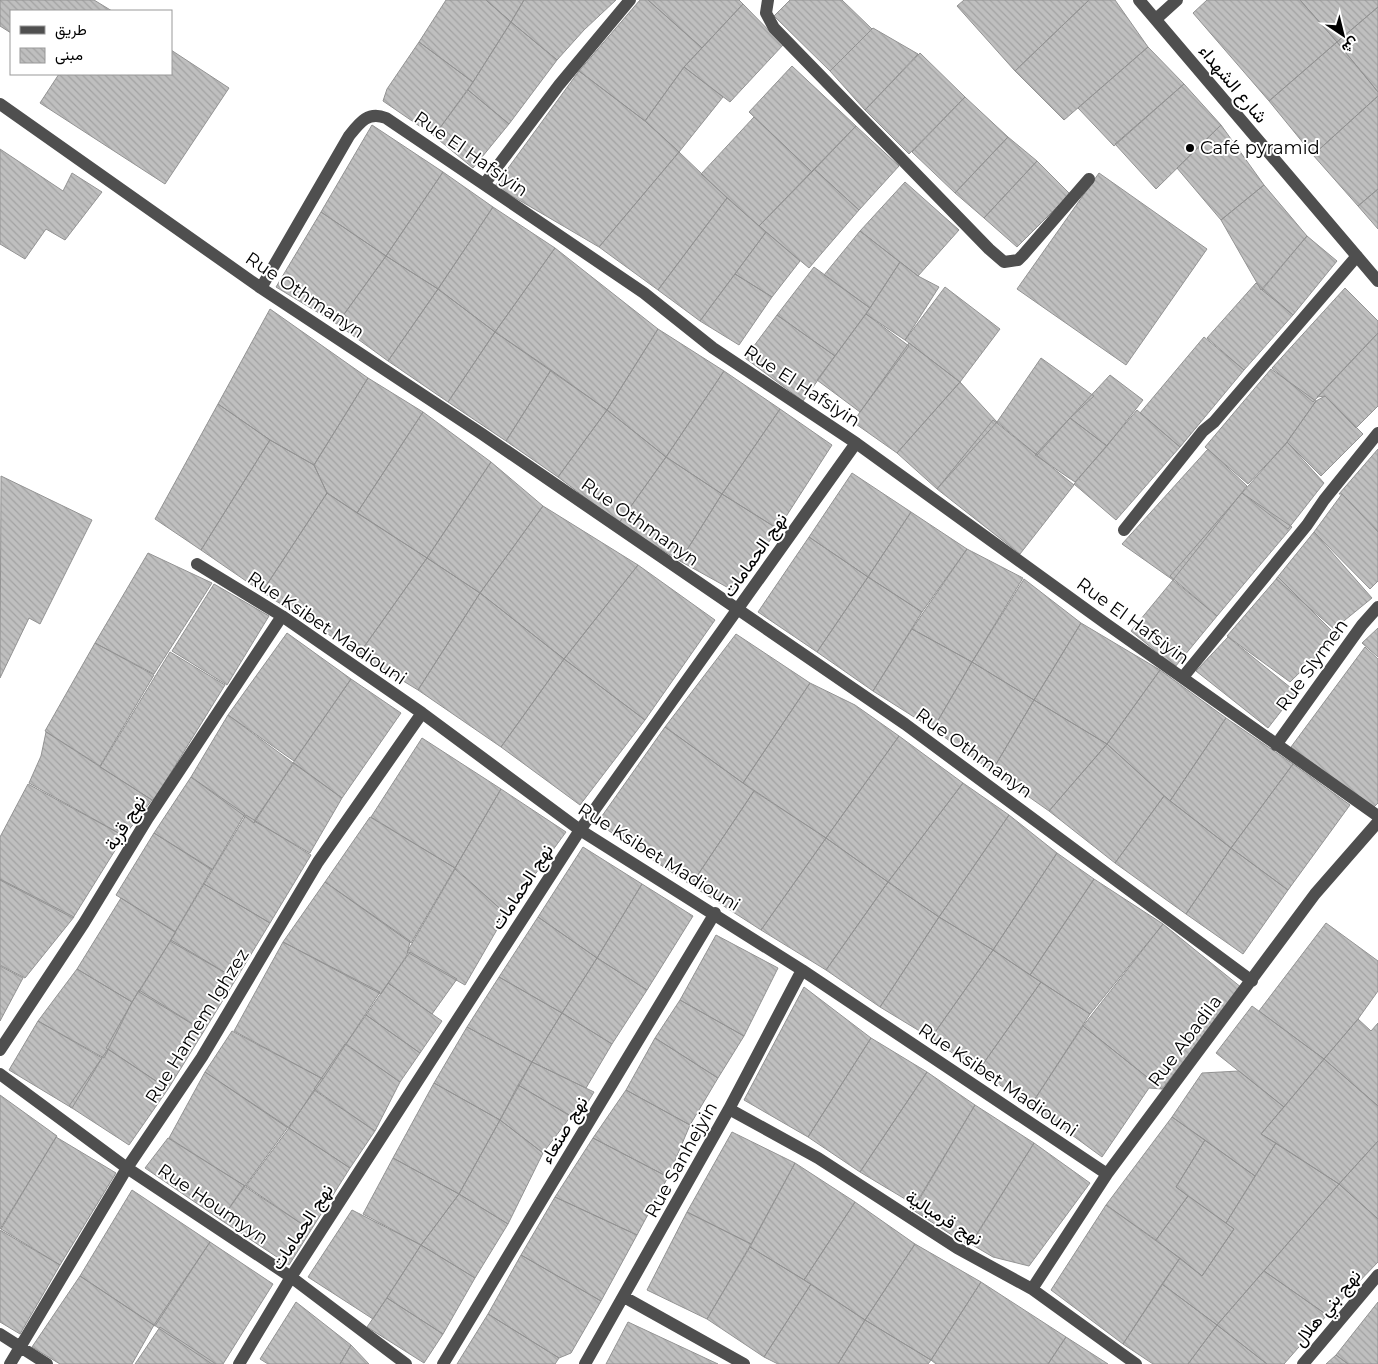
<svg xmlns="http://www.w3.org/2000/svg" width="1378" height="1364" font-family="Montserrat,Vazirmatn,sans-serif">
	<style>
		.building { fill: url(#building-back-hatch); stroke: #939393 }
		.lines { fill: none; stroke-linecap: round; stroke-linejoin: round }
		.minor { stroke: #4f4f4f; stroke-width: 12 }
		.poi-dot { fill: #000; stroke: #fff; stroke-width: 2 }
		.labels { text-anchor: middle; dominant-baseline: central; stroke-width: 4; stroke-linejoin: round; paint-order: stroke }
		.street-label { font-size: 18px; fill: #000; stroke: #fff }
		.poi-label { font-size: 18px; fill: #000; stroke: #fff; text-anchor: start }
	</style>
	<defs>
		<pattern id="building-back-hatch" width="6" height="6" patternUnits="userSpaceOnUse" patternTransform="scale(1.25)"><rect width="6" height="6" fill="#bfbfbf"/><path d="M-1 5l2 2M0 0l6 6M5-1l2 2" fill="none" stroke="#a2a2a2"/></pattern>
	</defs>
	<rect width="100%" height="100%" fill="#fff"/>
	<path class="building" d="M0 0H94L112 11H11V33L0 26Z
		M446 0H486L511 22 473 82 419 42Z
		M486 0H524L511 22Z
		M524 0H616L584 30 557 60 511 22Z
		M640 0H648L702 48 684 67 645 121 579 71Z
		M648 0H739L743 4 702 48Z
		M790 0H842L872 29 830 71 774 16Z
		M964 0H1089L1015 71 957 6Z
		M1089 0H1115L1148 47 1064 120 1015 71Z
		M1207 0H1300L1337 42 1269 101 1193 13Z
		M1300 0H1378V7L1337 42Z
		M743 4 783 45 730 102 684 67Z
		M1378 7V92L1337 42Z
		M511 22 557 60 509 124 468 90Z
		M873 28 918 54 865 110 830 71Z
		M419 42 473 82 434 136 383 101 387 89Z
		M1337 42 1378 92V96L1313 155 1269 101Z
		M1148 47 1184 84 1114 146 1078 108Z
		M171 50 229 88 165 184 40 103 59 74H171Z
		M920 53 965 97 909 154 865 110Z
		M792 66 856 126 812 172 749 112Z
		M684 67 723 97 679 152 645 121Z
		M579 71 645 121 679 152 599 247 495 186Z
		M1184 84 1221 125 1156 189 1115 144Z
		M468 90 509 124 473 168 434 136Z
		M1378 96V189L1358 206 1313 155Z
		M965 97 1008 137 955 193 912 152Z
		M754 117 812 172 759 226 701 174Z
		M372 125 443 172 386 256 321 212Z
		M1221 125 1264 185 1221 220 1177 168Z
		M856 126 899 166 859 210 814 169Z
		M1008 137 1037 161 984 218 955 193Z
		M0 149 63 191 72 173 102 192 65 240 46 229 25 259 0 244Z
		M679 152 727 198 658 290 599 247Z
		M1037 161 1070 194 1017 247 984 218Z
		M814 169 859 210 809 268 759 226Z
		M443 172 493 207 438 289 386 256Z
		M1099 173 1207 249 1126 365 1017 289Z
		M905 182 959 230 918 276 860 231Z
		M1264 185 1307 236 1261 290 1221 220Z
		M1378 189V229L1358 206Z
		M727 198 766 232 700 321 658 290Z
		M493 207 555 248 495 332 438 289Z
		M321 212 386 256 337 324 276 287Z
		M860 231 900 262 870 308 824 275Z
		M766 232 800 261 772 297 735 274Z
		M1307 236 1337 261 1293 315 1262 290Z
		M555 248 658 329 607 410 495 332Z
		M386 256 438 289 388 361 337 324Z
		M900 262 918 276 939 287 905 340 866 314Z
		M814 267 870 308 835 356 777 315Z
		M735 274 772 297 739 345 700 321Z
		M1256 283 1293 315 1244 370 1207 338Z
		M945 287 1000 329 960 382 905 340Z
		M1345 288 1378 321V333L1313 402 1272 368Z
		M438 289 495 332 448 402 388 361Z
		M270 309 368 378 314 465 270 440 218 404Z
		M866 314 909 346 860 412 817 380Z
		M777 315 835 356 803 401 745 358Z
		M658 329 724 371 666 457 607 410Z
		M495 332 551 370 506 441 448 402Z
		M1378 333V406L1356 428 1325 396 1317 397Z
		M1204 337 1244 370 1180 447 1140 413Z
		M909 343 960 382 897 453 853 422Z
		M1041 358 1094 396 1070 418 1037 455 997 422Z
		M1271 369 1316 401 1285 445 1248 484 1205 447Z
		M551 370 607 410 558 477 506 441Z
		M724 371 780 409 722 494 666 457Z
		M1110 375 1143 400 1107 446 1070 418Z
		M368 378 423 412 357 513 327 493 314 465Z
		M960 382 997 422 937 489 897 453Z
		M1325 396 1363 434 1321 476 1287 442 1316 401Z
		M218 404 270 440 201 550 155 519Z
		M780 409 832 445 778 529 722 494Z
		M607 410 666 457 619 523 558 477Z
		M1137 410 1180 447 1116 520 1074 484Z
		M423 412 491 462 427 558 357 513Z
		M1070 418 1107 446 1075 482 1035 455Z
		M993 420 1074 485 1020 554 937 489Z
		M270 440 314 465 327 493 262 592 201 550Z
		M1287 442 1324 483 1288 529 1242 493Z
		M1208 449 1247 486 1173 580 1122 544Z
		M1378 449V531L1342 494H1339Z
		M666 457 722 494 680 561 619 523Z
		M491 462 543 506 480 593 427 558Z
		M852 473 911 512 868 577 809 537Z
		M1 476 92 520 40 624 29 618 0 678Z
		M327 493 427 558 359 654 262 592Z
		M1242 493 1292 527 1217 616 1170 576Z
		M722 494 778 529 734 591 680 561Z
		M1342 494 1378 532V581L1370 589 1314 532Z
		M543 506 638 565 564 659 480 593Z
		M911 512 967 549 922 612 868 577Z
		M1314 532 1372 598 1334 629 1276 579Z
		M809 537 868 577 817 652 758 612Z
		M967 549 1023 578 972 662 912 629Z
		M148 553 212 583 154 674 95 643Z
		M427 558 480 593 418 690 359 654Z
		M638 565 715 620 645 720 564 659Z
		M868 577 922 612 873 691 817 652Z
		M1278 577 1337 636 1290 682 1227 636Z
		M1024 579 1081 623 1034 700 972 662Z
		M1173 580 1217 616 1175 667 1131 631Z
		M214 584 269 616 227 685 172 651Z
		M480 593 564 659 501 747 418 690Z
		M1081 623 1160 670 1107 744 1034 700Z
		M1378 628V657L1362 643Z
		M912 629 972 662 933 729 873 691Z
		M287 633 351 679 294 761 228 715Z
		M736 634 810 683 743 783 665 727Z
		M1228 637 1296 692 1268 728 1196 671Z
		M95 643 154 675 100 766 45 731Z
		M1365 647 1378 659V803L1373 808 1291 747Z
		M170 652 225 685 154 800H152L100 767Z
		M564 659 645 720 580 805 501 747Z
		M972 662 1034 700 992 771 933 729Z
		M1160 670 1226 718 1170 801 1107 744Z
		M351 679 401 713 342 798 293 763Z
		M810 683 855 705 899 736 826 838 743 783Z
		M1034 700 1107 744 1049 811 992 771Z
		M228 715 293 763 254 823 191 777Z
		M1226 718 1293 764 1231 848 1170 801Z
		M665 727 754 791 691 885 597 823Z
		M46 732 152 800 124 836 29 783 41 756Z
		M899 736 963 783 888 882 826 838Z
		M422 738 501 789 455 868 371 817Z
		M1107 744 1164 796 1115 863 1049 811Z
		M294 763 342 798 310 853 254 821Z
		M1293 764 1350 805 1288 890 1231 848Z
		M191 777 245 814 212 870 154 833Z
		M963 783 1009 815 939 917 888 882Z
		M28 784 124 836 73 918 0 880V837Z
		M501 789 566 832 506 914 455 868Z
		M754 791 826 838 761 930 691 885Z
		M1164 796 1231 848 1186 914 1115 863Z
		M246 815 311 855 270 923 204 884Z
		M1009 815 1057 853 993 950 939 917Z
		M370 817 455 868 411 943 325 882Z
		M154 833 212 869 175 932 116 895Z
		M826 838 888 882 826 970 761 930Z
		M583 847 642 884 597 958 538 917Z
		M1231 848 1288 890 1243 954 1186 914Z
		M1057 853 1094 879 1030 975 993 950Z
		M455 869 506 914 465 985 407 952Z
		M0 879 74 917 25 978 0 965Z
		M1094 879 1163 924 1090 1014 1030 975Z
		M325 882 410 941 407 955 381 994 283 942Z
		M888 882 939 917 880 1007 826 970Z
		M204 884 270 923 236 979 170 941Z
		M642 884 693 916 647 990 597 958Z
		M121 898 176 932 132 1002 77 969Z
		M538 917 597 958 562 1013 499 977Z
		M939 917 993 950 931 1038 880 1007Z
		M1326 923 1378 961V991L1358 1019 1324 1059 1259 1011Z
		M1163 924 1242 988 1162 1089 1083 1026Z
		M716 935 778 968 744 1036 680 1000Z
		M171 940 236 979 204 1031 139 992Z
		M283 942 380 992 323 1079 234 1031Z
		M993 950 1041 982 978 1071 931 1038Z
		M410 952 457 979 432 1014 388 983Z
		M597 958 647 990 612 1044 562 1013Z
		M0 966 23 978 0 1021Z
		M77 969 132 1002 104 1058 38 1021Z
		M499 977 562 1013 532 1062 467 1027Z
		M1041 982 1090 1014 1031 1105 978 1071Z
		M388 983 442 1021 420 1053 366 1015Z
		M804 987 871 1038 808 1137 744 1100Z
		M139 990 204 1031 168 1089 106 1048Z
		M680 1000 744 1036 718 1078 655 1038Z
		M1252 1006 1324 1059 1284 1107 1216 1053Z
		M562 1013 612 1044 586 1088 532 1062Z
		M366 1015 420 1053 400 1082 346 1044Z
		M1358 1019 1371 1031 1378 1023V1106L1324 1059Z
		M38 1021 102 1058 72 1108 9 1070Z
		M1083 1026 1162 1089 1149 1088 1102 1157 1031 1105Z
		M467 1027 532 1062 500 1120 434 1083Z
		M232 1031 323 1079 288 1128 205 1072Z
		M655 1038 718 1078 690 1125 626 1090Z
		M871 1038 927 1072 860 1172 808 1137Z
		M345 1044 400 1082 375 1131 314 1089Z
		M108 1049 168 1089 129 1145 69 1106Z
		M1324 1059 1378 1106V1141L1339 1184 1261 1134Z
		M532 1062 594 1092 577 1120 518 1085Z
		M1239 1071 1284 1107 1261 1134 1276 1143 1255 1176 1172 1117 1202 1073Z
		M205 1072 288 1127 245 1186 169 1138Z
		M927 1072 975 1105 915 1205 860 1172Z
		M434 1083 500 1120 459 1194 393 1158Z
		M518 1085 571 1116 543 1153 500 1120Z
		M314 1090 375 1131 350 1168 289 1128Z
		M626 1090 690 1125 668 1177 593 1138Z
		M0 1095 57 1136 0 1229Z
		M975 1105 1034 1143 969 1246 913 1210Z
		M1172 1117 1205 1140 1176 1187 1188 1196 1156 1240 1106 1205Z
		M500 1120 543 1153 508 1224 459 1194Z
		M289 1128 350 1168 311 1230 246 1186Z
		M732 1132 795 1163 751 1244 687 1212Z
		M56 1137 116 1173 60 1265 1 1229Z
		M168 1138 245 1186 221 1220 145 1168Z
		M593 1138 668 1177 637 1235 555 1197Z
		M1205 1140 1255 1176 1226 1223 1176 1187Z
		M1378 1141V1219L1339 1184Z
		M1034 1143 1090 1183 1029 1266 993 1257 971 1244Z
		M1276 1143 1339 1184 1217 1325 1162 1284 1180 1258 1202 1276 1234 1229 1226 1223Z
		M393 1158 459 1194 421 1245 363 1214Z
		M795 1163 855 1202 804 1280 750 1247Z
		M1339 1184 1378 1219V1262L1327 1315 1264 1271Z
		M244 1186 311 1230 289 1265 221 1220Z
		M132 1190 210 1242 155 1326 80 1276Z
		M459 1194 508 1224 475 1278 421 1245Z
		M1188 1196 1234 1229 1202 1276 1156 1240Z
		M555 1197 637 1235 601 1301 521 1255Z
		M855 1202 915 1244 865 1320 804 1280Z
		M1106 1205 1180 1258 1123 1344 1051 1290Z
		M352 1210 421 1245 373 1319 308 1277Z
		M687 1212 751 1244 707 1319 647 1290Z
		M0 1230 60 1265 20 1334 0 1322Z
		M210 1242 273 1284 223 1364H212L154 1325Z
		M915 1244 981 1282 931 1360 865 1320Z
		M421 1245 475 1278 443 1334 387 1298Z
		M750 1247 811 1284 764 1357 707 1319Z
		M521 1255 601 1301 571 1353 559 1358 488 1314Z
		M1264 1271 1327 1315 1284 1364H1267L1217 1325Z
		M80 1276 154 1325 132 1364H60L32 1347Z
		M981 1282 1066 1337 1048 1364H936L931 1360Z
		M811 1284 865 1320 838 1364H778L764 1357Z
		M1162 1284 1217 1325 1188 1364H1153L1123 1344Z
		M387 1298 443 1334 424 1363 367 1327Z
		M296 1302 351 1345 340 1364H268L260 1359Z
		M1378 1302V1364H1348L1336 1355Z
		M488 1314 559 1358 555 1364H457Z
		M865 1320 931 1360 928 1364H838Z
		M628 1322 718 1364H606Z
		M1217 1325 1267 1364H1188Z
		M160 1327 216 1364H135Z
		M1066 1337 1108 1364H1048Z
		M351 1345 369 1364H340Z
		M1336 1355 1348 1364H1326Z"/>
	<g class="lines">
		<path class="minor" d="M768 0 766 13 774 28 989 249 1004 262 1018 260 1023 255 1089 179
			M1139 0 1378 281
			M1156 19 1177 0
			M0 104 261 288 482 434 905 724 1252 981
			M485 183 559 85 630 0
			M261 288 349 136C360 122 368 111 386 118L644 293 713 348 856 443 1105 623 1378 816
			M1124 530 1203 431 1214 422 1357 256
			M197 564 282 616 422 713 580 830 802 970 1107 1174
			M1183 677 1307 525 1324 500 1378 433
			M1276 745 1362 625 1378 607
			M0 1050 84 923 148 818 282 616
			M0 1074 127 1168 291 1277 406 1364
			M729 1109 818 1158 957 1248 1032 1289 1136 1364
			M1032 1289 1107 1174 1315 894 1378 822
			M624 1297 744 1364
			M0 1334 47 1364
			M10 1364 127 1168 202 1057 318 862 422 713
			M239 1364 291 1277 580 830 856 443
			M443 1364 715 913
			M585 1364 729 1109 802 970
			M1303 1364 1378 1275"/>
	</g>
	<circle class="poi-dot" cx="1190" cy="148" r="5"/>
	<g class="labels">
		<g class="street-label">
			<text transform="translate(1233 84) rotate(50)">شارع الشهداء</text>
			<text transform="translate(471 154) rotate(35)">Rue El Hafsiyin</text>
			<text transform="translate(305 295) rotate(34)">Rue Othmanyn</text>
			<text transform="translate(802 386) rotate(33)">Rue El Hafsiyin</text>
			<text transform="translate(640 522) rotate(35)">Rue Othmanyn</text>
			<text transform="translate(755 555) rotate(-55)">نهج الحمامات</text>
			<text transform="translate(1133 621) rotate(36)">Rue El Hafsiyin</text>
			<text transform="translate(327 628) rotate(34)">Rue Ksibet Madiouni</text>
			<text transform="translate(1312 665) rotate(-54)">Rue Slymen</text>
			<text transform="translate(974 753) rotate(36)">Rue Othmanyn</text>
			<text transform="translate(125 823) rotate(-58)">نهج قربة</text>
			<text transform="translate(659 857) rotate(32)">Rue Ksibet Madiouni</text>
			<text transform="translate(522 887) rotate(-57)">نهج الحمامات</text>
			<text transform="translate(197 1026) rotate(-58)">Rue Hamem lghzez</text>
			<text transform="translate(1185 1041) rotate(-53)">Rue Abadila</text>
			<text transform="translate(998 1080) rotate(34)">Rue Ksibet Madiouni</text>
			<text transform="translate(564 1130) rotate(-59)">نهج صنعاء</text>
			<text transform="translate(681 1160) rotate(-61)">Rue Sanhejyin</text>
			<text transform="translate(213 1204) rotate(34)">Rue Houmyyn</text>
			<text transform="translate(944 1218) rotate(32)">نهج قرمبالية</text>
			<text transform="translate(302 1227) rotate(-57)">نهج الحمامات</text>
			<text transform="translate(1327 1308) rotate(-50)">نهج بني هلال</text>
		</g>
		<g class="poi-label">
			<text x="1200" y="148">Café pyramid</text>
		</g>
	</g>
	<rect x="10" y="10" width="162" height="65" fill="#ffffff" stroke="#999999"/>
	<rect x="20" y="26" width="25" height="8" fill="#4f4f4f" stroke="#999999"/>
	<text x="55" y="35" font-size="15" fill="#000000">طريق</text>
	<rect x="20" y="48" width="25" height="15" fill="url(#building-back-hatch)" stroke="#999999"/>
	<text x="55" y="60" font-size="15" fill="#000000">مبنى</text>
	<g transform="translate(1343 35) rotate(145)" stroke="#ffffff" stroke-width="4" paint-order="stroke">
	<path d="M0-4L9 19L0 12L-9 19Z" fill="#000000"/>
	<text y="-8" font-size="14" font-weight="bold" text-anchor="middle" fill="#000000">ش</text>
	</g>
</svg>
